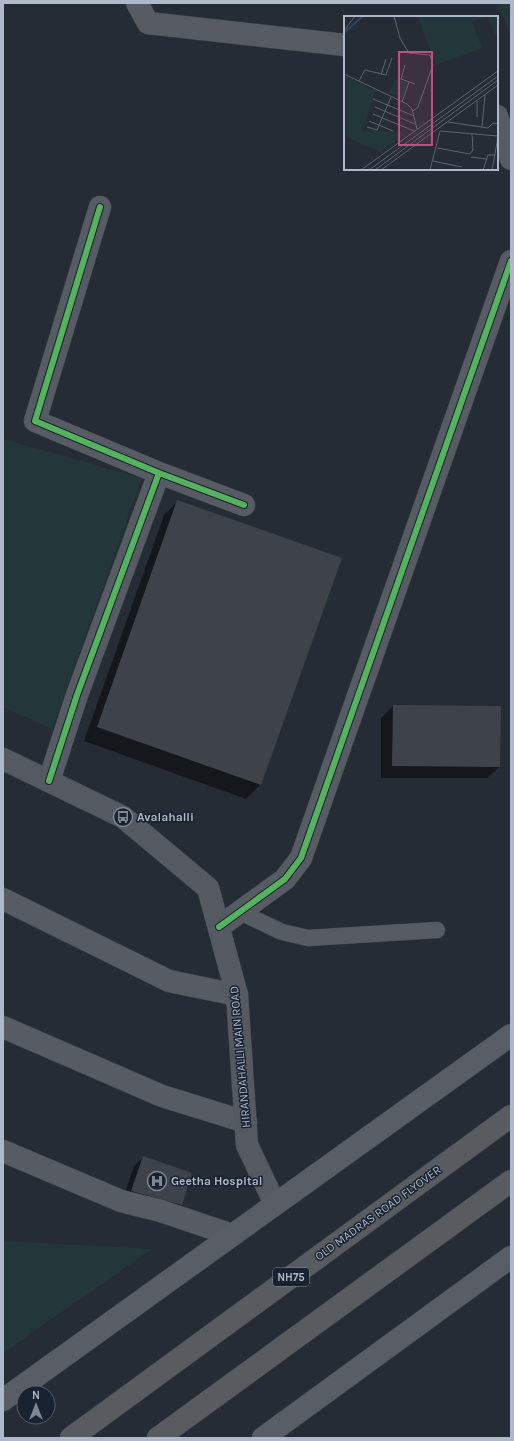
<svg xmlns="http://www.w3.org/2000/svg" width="514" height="1441" font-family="Karla,sans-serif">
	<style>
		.green { fill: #23373b }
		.shadow { fill: #0007 }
		.building { fill: #3e434b }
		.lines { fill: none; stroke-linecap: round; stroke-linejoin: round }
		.service-casing { stroke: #42474e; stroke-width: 17 }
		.minor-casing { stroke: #42474e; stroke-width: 23 }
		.secondary-casing { stroke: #42474e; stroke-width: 23 }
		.primary-casing { stroke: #434952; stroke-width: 23 }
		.trunk-casing { stroke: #434851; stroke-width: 23 }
		.service { stroke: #565b64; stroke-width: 16 }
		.minor { stroke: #565b64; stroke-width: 22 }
		.secondary { stroke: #555962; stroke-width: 22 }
		.primary { stroke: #595d65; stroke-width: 22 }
		.trunk { stroke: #585b60; stroke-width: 22 }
		.cycleway-casing { stroke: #192230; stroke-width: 8 }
		.cycleway { stroke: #56b35d; stroke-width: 6 }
		.labels { text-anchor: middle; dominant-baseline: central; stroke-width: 3; stroke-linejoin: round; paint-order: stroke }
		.shield { fill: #192230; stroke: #828b9a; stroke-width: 1 }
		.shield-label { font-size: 11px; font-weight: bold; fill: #afb8c8 }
		.poi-label { font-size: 12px; font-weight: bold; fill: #afb8c8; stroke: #192230; text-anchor: start }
		.street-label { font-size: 12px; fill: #afb8c8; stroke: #192230 }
		.inset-river { fill: none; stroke: #314460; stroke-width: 2 }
		.inset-road { fill: none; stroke: #5d6470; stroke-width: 1 }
		.view { fill: #bb5081; fill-opacity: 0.15; stroke: #bb5081; stroke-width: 2 }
		.inset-edge { fill: none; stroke: #afb8c8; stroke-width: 2 }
	</style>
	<rect width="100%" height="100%" fill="#262c35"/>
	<path class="green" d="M498 3H511V38Z
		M3 439 142 478 52 729 3 707Z
		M3 1241 152 1249 3 1353Z"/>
	<path class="shadow" d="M178 501 341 559 260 785 246 799 84 741 164 515Z
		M393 706 499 767 487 778H381V718Z
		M143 1157 181 1204 172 1213 123 1199 134 1166Z"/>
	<path class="building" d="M177 500 342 558 261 785 97 727Z
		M393 705 501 706 500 767 392 766Z
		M143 1156 192 1173 182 1205 131 1191Z"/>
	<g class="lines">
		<g class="service-casing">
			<path id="service" d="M240 912 282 932 308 938 437 930"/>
		</g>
		<g class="minor-casing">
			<path id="minor" d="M137 3 148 23 345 45
				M497 116 511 159
				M100 207 35 421 159 473 244 505
				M49 781 77 695 159 473
				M3 899 169 981 237 995
				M219 927 285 879 301 858 511 261
				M3 1027 162 1096 246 1122
				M3 1151 121 1201 161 1211 232 1235"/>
		</g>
		<g class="secondary-casing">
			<path id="secondary" d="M3 759 123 817 208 888 237 995 247 1145 275 1204"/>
		</g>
		<g class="primary-casing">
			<path id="primary" d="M3 1400 511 1035
				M263 1438 511 1257"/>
		</g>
		<g class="trunk-casing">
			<path id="trunk" d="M71 1438 511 1116
				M158 1438 511 1181"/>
		</g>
		<use href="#service" class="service"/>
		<use href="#minor" class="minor"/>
		<use href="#secondary" class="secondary"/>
		<use href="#primary" class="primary"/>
		<use href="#trunk" class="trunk"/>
		<g class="cycleway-casing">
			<path id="cycleway" d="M100 207 35 421 159 473 244 505
				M49 781 77 695 159 473
				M219 927 285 879 301 858 511 261"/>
		</g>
		<use href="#cycleway" class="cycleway"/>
	</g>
	<defs>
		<g id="bus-ring" transform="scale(1)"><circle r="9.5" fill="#192230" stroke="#7f8795" stroke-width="1.5"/><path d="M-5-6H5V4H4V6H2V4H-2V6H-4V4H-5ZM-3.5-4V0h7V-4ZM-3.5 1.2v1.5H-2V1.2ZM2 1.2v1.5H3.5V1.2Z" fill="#7f8795"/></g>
		<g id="hospital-ring" transform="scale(1)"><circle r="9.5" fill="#192230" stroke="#7f8795" stroke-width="1.5"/><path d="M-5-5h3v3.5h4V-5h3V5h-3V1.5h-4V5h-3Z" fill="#7f8795"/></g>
	</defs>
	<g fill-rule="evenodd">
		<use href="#bus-ring" x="123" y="817"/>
		<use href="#hospital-ring" x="157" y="1181"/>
	</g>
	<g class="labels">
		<rect class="shield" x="273" y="1268" width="36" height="18" rx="3"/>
		<g class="shield-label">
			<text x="291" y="1277">NH75</text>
		</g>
		<g class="poi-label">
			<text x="137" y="817">Avalahalli</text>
			<text x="171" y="1181">Geetha Hospital</text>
		</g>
		<g class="street-label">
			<text transform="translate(240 1057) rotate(-95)">HIRANDAHALLI MAIN ROAD</text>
			<text transform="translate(378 1213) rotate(-36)">OLD MADRAS ROAD FLYOVER</text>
		</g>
	</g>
	<g transform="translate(344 16)">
		<rect width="154" height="154" fill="#262c35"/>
		<path d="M74 0H154V24L143 1 128 6 138 32 92 49ZM0 60 31 75 18 114 65 116 36 136 0 120ZM51 63 64 66 58 83 46 77Z" fill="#23373b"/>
		<path class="inset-river" d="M1 16 19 0"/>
		<path class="inset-road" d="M50 0 56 22 65 37 86 39 89 49 74 91 69 95M0 15 11 0M61 49 57 63 71 68M0 58 63 88 68 93 73 113M37 59 42 43M15 65 21 54 42 59 48 42M29 83 70 100M133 85V101M58 86 65 66M31 91 71 108M29 98 70 115M25 105 49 115M104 106 144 112 149 107 154 108M23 111 33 114 47 81M138 111 141 79M96 115 154 120M93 132 126 138 129 134 128 118M127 141 142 143M89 145 118 151M17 154 154 55M25 154 154 60M31 154 154 64M37 154 154 69M86 154 96 115M139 154 144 139H151M148 154 154 121"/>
		<path class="view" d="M55 36H88V129H55Z"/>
		<rect width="154" height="154" class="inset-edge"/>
	</g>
	<rect width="514" height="1441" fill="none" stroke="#afb8c8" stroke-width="8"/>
	<g transform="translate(36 1405)"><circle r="19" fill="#192230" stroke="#555e6d"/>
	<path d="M0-3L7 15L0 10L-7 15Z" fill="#7f8795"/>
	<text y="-6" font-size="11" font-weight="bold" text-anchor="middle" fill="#afb8c8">N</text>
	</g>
</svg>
